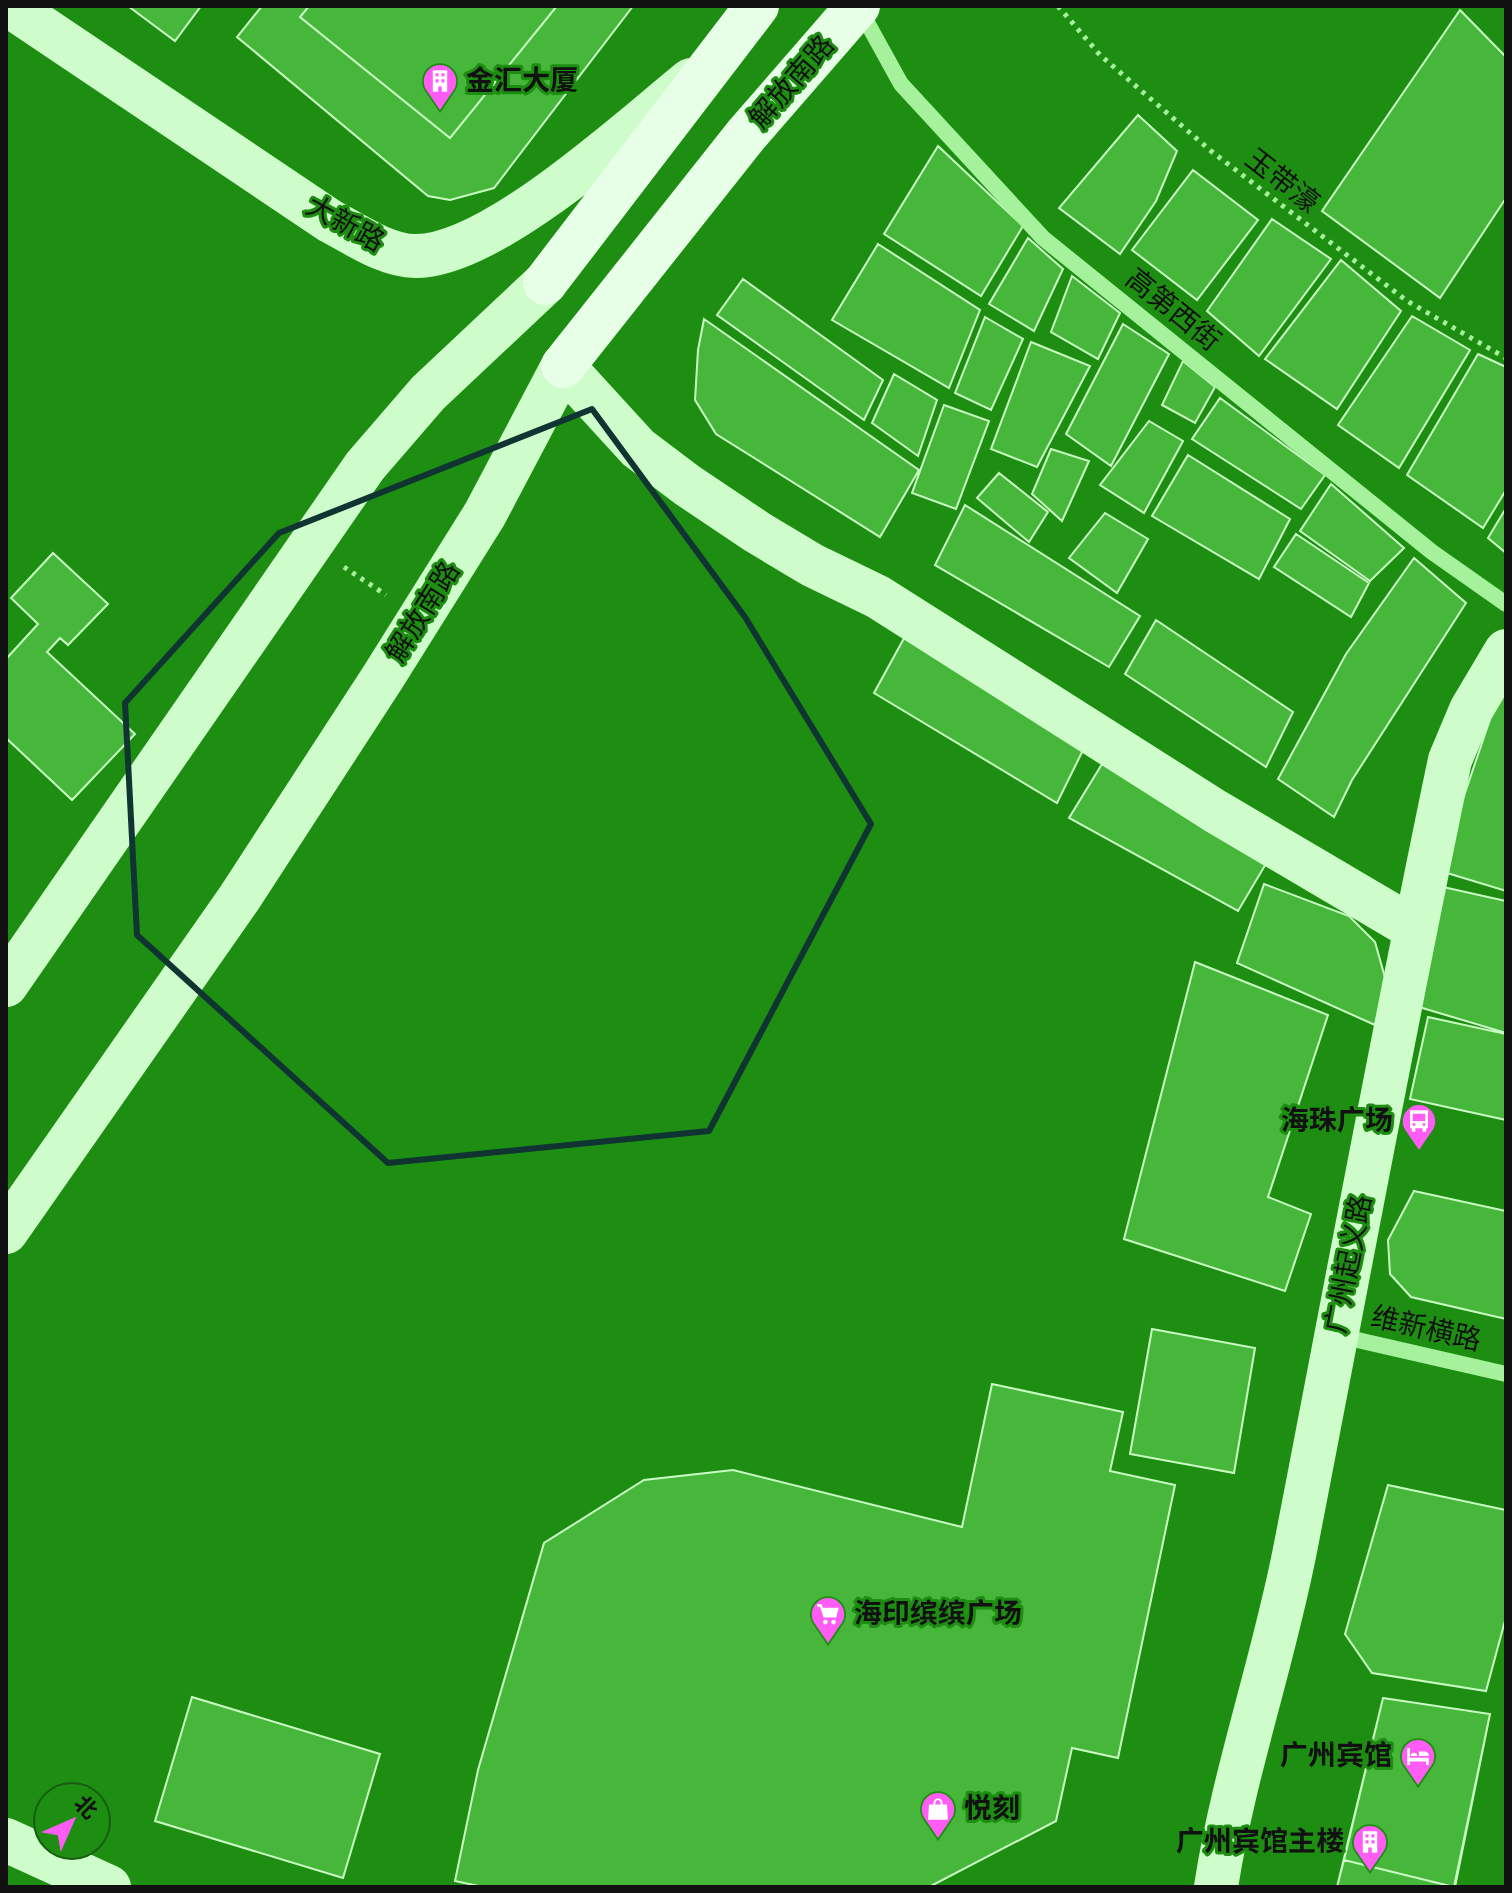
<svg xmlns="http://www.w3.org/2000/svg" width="1512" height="1893" font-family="'Varela Round','Noto Sans SC',sans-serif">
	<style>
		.building { fill: #47b73b; stroke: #c9fcc3; stroke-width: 2 }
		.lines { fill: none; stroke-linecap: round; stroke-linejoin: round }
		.path { stroke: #a5f19c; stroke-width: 5; stroke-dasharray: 4 6; stroke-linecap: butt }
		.lane { stroke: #a5f19c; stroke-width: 16 }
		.secondary { stroke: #cefcca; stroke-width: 44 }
		.primary { stroke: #e7ffe6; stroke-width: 44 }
		.marked { fill: none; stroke: #103432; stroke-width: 6; stroke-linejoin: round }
		.labels { text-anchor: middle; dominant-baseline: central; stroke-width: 6; stroke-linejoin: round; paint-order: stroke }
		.poi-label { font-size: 28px; font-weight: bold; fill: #111; stroke: #1d8e12; text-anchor: start }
		.street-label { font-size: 28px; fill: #111; stroke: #1d8e12 }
	</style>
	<rect width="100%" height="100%" fill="#1d8e12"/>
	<path class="building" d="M128 6H201L175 41Z
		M262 6H633L494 188 450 200 428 196 237 37Z
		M309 6H557L450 138 300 17Z
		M1460 10 1506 57V198L1440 298 1322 211Z
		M1138 115 1177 151 1156 201 1120 254 1059 208Z
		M938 146 1023 226 981 296 884 234Z
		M1193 170 1258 220 1197 300 1132 250Z
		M1272 219 1331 259 1259 356 1207 311Z
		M1028 238 1063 269 1034 331 989 304Z
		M878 244 980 310 949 388 832 320Z
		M1341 260 1401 311 1337 409 1265 359Z
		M1072 276 1120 313 1098 359 1051 332Z
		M743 279 883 380 864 420 717 315Z
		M1412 316 1470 350 1399 468 1338 425Z
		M985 317 1023 339 991 410 955 393Z
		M704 319 919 470 880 537 716 434 695 400 698 350Z
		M1123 324 1169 354 1111 466 1066 434Z
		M1031 342 1090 366 1037 467 991 449Z
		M1478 354 1506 367V490L1483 528 1407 475Z
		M1183 361 1215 387 1195 423 1162 405Z
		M894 374 937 400 918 456 872 423Z
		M1220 398 1325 475 1301 509 1192 439Z
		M944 405 989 421 956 509 912 493Z
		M1149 421 1183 441 1144 513 1100 485Z
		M1051 449 1089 461 1062 521 1032 494Z
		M1188 455 1290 519 1259 579 1152 516Z
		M999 473 1048 512 1029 542 977 498Z
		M1331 484 1404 548 1370 581 1300 531Z
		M965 505 1140 616 1109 667 935 565Z
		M1506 508V553L1488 538Z
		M1105 513 1148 539 1117 593 1069 558Z
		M1296 534 1369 583 1351 617 1274 567Z
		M53 553 108 604 68 645 60 638 47 652 135 734 72 800 6 738V659L38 624 11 598Z
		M1414 558 1466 603 1352 780 1334 817 1278 779 1346 654Z
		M1156 620 1293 712 1266 767 1125 674Z
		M908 631 1086 744 1057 803 874 693Z
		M1499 693 1506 698V891L1447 873 1452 831Z
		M1102 764 1270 857 1238 911 1069 818Z
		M1264 884 1349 916 1375 942 1386 981 1375 1025 1237 963Z
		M1443 887 1506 901V1033L1419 1007Z
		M1195 962 1328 1015 1268 1197 1311 1214 1285 1291 1124 1239Z
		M1428 1017 1506 1034V1120L1410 1099Z
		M1414 1191 1506 1211V1319L1411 1297 1390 1274 1388 1240Z
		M1152 1329 1255 1348 1234 1473 1130 1454Z
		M992 1384 1123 1412 1110 1471 1175 1485 1118 1758 1072 1748 1056 1821 929 1887H483L455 1881 478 1770 544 1543 644 1480 733 1470 962 1527Z
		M1388 1485 1506 1510V1617L1486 1691 1372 1673 1345 1634Z
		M192 1697 380 1754 343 1878 155 1821Z
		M1383 1698 1490 1714 1455 1887H1337Z
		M1383 1698 1490 1714 1454 1887 1344 1860Z
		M1344 1860 1454 1887H1455H1337Z"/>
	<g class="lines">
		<path class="path" d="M1058 6 1100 55 1211 151 1407 301 1506 358
			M344 567 386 595"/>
		<path class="lane" d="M859 8 901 84 1043 238 1432 552 1506 604
			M1340 1336 1506 1374"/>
		<path class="secondary" d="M10 6 330 221C355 234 386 256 415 256 492 257 630 129 691 80
			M6 985 365 466 428 393 545 283
			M6 1232 240 897 383 677 485 514 563 366 638 448 687 485 757 532 812 565 878 597 1215 811 1415 929
			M6 1840 109 1887
			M1216 1887C1234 1771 1274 1660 1296 1545 1347 1283 1395 1021 1450 760L1471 710 1506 651"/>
		<path class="primary" d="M545 283 757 6
			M563 366 746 135 858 6"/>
	</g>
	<path class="marked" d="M592 409 745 617 871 824 709 1131 388 1163 137 935 125 703 279 533Z"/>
	<defs>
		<g id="building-pin" transform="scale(1.8)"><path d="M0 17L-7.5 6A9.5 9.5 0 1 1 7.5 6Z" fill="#ff5cf6" stroke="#1d8e12"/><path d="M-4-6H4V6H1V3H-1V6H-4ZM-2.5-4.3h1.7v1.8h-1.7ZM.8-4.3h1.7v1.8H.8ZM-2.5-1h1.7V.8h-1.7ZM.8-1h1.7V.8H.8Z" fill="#fff"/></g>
		<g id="bus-pin" transform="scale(1.8)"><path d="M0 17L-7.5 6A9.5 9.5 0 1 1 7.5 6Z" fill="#ff5cf6" stroke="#1d8e12"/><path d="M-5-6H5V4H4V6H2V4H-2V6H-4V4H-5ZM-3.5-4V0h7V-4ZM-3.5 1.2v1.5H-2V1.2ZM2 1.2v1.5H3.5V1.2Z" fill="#fff"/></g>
		<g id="supermarket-pin" transform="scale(1.8)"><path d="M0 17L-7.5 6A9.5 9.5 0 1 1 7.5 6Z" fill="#ff5cf6" stroke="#1d8e12"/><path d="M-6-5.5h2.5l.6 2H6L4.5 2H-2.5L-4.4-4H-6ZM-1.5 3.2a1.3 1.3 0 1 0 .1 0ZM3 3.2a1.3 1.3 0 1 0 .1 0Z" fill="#fff"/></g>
		<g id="hotel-pin" transform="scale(1.8)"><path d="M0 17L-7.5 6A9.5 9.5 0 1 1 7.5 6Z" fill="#ff5cf6" stroke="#1d8e12"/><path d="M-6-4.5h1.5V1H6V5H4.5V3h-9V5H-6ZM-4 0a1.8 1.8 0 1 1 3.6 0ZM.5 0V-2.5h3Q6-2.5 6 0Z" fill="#fff"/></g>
		<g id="shop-pin" transform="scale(1.8)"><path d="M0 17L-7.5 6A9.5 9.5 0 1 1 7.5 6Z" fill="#ff5cf6" stroke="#1d8e12"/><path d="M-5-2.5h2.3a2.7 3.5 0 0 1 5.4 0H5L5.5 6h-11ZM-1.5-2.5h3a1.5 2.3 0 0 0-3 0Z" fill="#fff"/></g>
	</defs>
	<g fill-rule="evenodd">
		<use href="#building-pin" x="440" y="81"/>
		<use href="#bus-pin" x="1419" y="1121"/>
		<use href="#supermarket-pin" x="828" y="1614"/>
		<use href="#hotel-pin" x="1418" y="1756"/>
		<use href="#shop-pin" x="938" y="1809"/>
		<use href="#building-pin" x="1370" y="1842"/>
	</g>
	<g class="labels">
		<g class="poi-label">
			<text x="466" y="81">金汇大厦</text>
			<text x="1393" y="1121" text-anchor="end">海珠广场</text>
			<text x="854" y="1614">海印缤缤广场</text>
			<text x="1392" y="1756" text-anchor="end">广州宾馆</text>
			<text x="964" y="1809">悦刻</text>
			<text x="1344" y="1842" text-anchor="end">广州宾馆主楼</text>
		</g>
		<g class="street-label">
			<text transform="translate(792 82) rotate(-49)">解放南路</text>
			<text transform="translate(1282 181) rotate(38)">玉带濠</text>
			<text transform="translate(345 224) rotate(29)">大新路</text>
			<text transform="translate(1173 310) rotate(39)">高第西街</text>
			<text transform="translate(423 612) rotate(-58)">解放南路</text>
			<text transform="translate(1349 1264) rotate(-79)">广州起义路</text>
			<text transform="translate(1426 1329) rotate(13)">维新横路</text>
		</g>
	</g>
	<rect width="1512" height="1893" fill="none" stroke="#111111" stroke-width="16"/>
	<g transform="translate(72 1821) rotate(45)"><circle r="38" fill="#1d8e12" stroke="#185c12" stroke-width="2"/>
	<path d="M0-6L14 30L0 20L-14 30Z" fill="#ff5cf6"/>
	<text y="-12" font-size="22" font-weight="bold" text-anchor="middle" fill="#111111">北</text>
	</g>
</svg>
